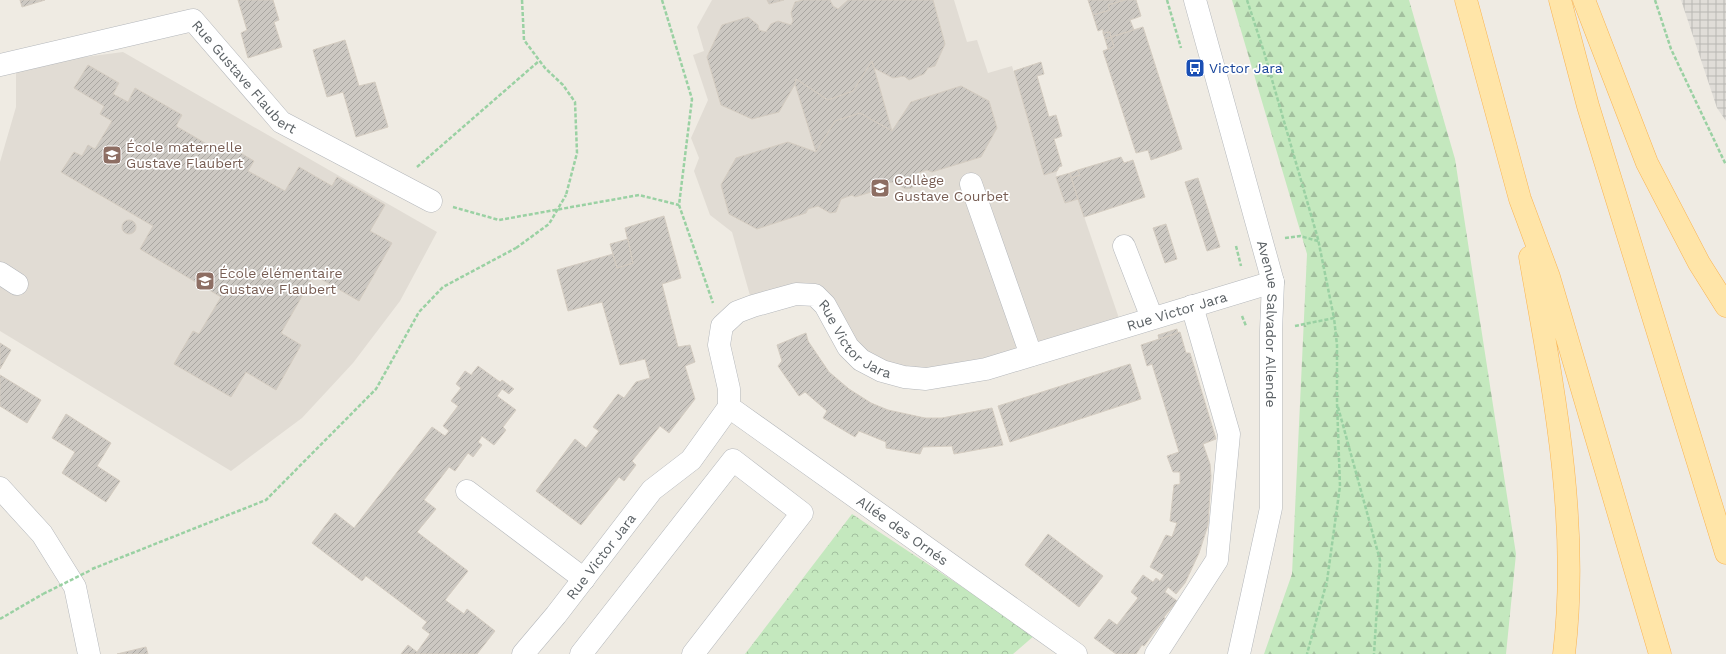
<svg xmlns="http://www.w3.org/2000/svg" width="1726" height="654" font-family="'Work Sans',sans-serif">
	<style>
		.industrial { fill: url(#industrial-grid) }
		.education { fill: #e1dcd4 }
		.forest { fill: url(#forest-firs) }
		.park { fill: url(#park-crowns) }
		.building { fill: url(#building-hatch); stroke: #d4ccc1 }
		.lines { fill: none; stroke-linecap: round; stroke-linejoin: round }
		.minor-casing { stroke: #b4b7bb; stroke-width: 23 }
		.major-casing { stroke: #fab452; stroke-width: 23 }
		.path { stroke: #9ad1a3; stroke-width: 2.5; stroke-dasharray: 4 2; stroke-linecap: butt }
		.minor { stroke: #fff; stroke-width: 22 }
		.major { stroke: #ffe5a8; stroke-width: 22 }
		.path-bridge { stroke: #9ad1a3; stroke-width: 2.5; stroke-dasharray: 4 2; stroke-linecap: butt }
		.labels { text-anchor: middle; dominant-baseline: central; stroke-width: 3.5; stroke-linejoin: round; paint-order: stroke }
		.transit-label { font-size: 14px; fill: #164399; stroke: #fff; text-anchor: start }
		.street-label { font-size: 14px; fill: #5b6165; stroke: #fff }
		.education-label { font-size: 14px; fill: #785e54; stroke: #fff; text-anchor: start }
	</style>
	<defs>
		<pattern id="industrial-grid" width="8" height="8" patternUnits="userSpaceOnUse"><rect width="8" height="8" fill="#e0ddd8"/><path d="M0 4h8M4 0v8" fill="none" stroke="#b9b7b3"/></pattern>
		<pattern id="forest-firs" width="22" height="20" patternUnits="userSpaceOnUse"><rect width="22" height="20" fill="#c4e8be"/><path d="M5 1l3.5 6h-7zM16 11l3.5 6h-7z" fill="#a2bf9e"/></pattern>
		<pattern id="park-crowns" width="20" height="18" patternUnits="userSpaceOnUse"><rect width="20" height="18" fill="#c4e8be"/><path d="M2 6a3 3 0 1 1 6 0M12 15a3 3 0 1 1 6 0" fill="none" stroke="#a2bf9e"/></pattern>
		<pattern id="building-hatch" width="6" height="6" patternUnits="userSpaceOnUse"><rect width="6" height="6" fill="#ccc8c2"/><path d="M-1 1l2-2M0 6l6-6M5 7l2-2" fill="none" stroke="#a9a6a1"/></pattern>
	</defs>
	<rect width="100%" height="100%" fill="#efebe3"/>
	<path class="industrial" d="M1681 0H1726V121L1717 108Z"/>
	<path class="education" d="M712 0H954L967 42 977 40 988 73 1012 66 1044 174 1057 171 1056 177 1065 203 1078 199 1122 327 985 369 882 371 825 305 753 306 732 232 710 215 694 171 699 158 691 138 708 100 693 55 704 51 697 27Z
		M123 52 437 232 400 301 353 363 302 418 231 471 0 331V162L16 107V66Z"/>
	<path class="forest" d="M1232 0H1409L1455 159 1516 554 1506 654H1264L1292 574 1307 254Z"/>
	<path class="park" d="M852 514 1035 635 1013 654H745Z"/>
	<path class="building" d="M20 0H45L22 7Z
		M238 0H273L279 20 274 22 282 47 248 58 241 33 247 30Z
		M767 0H784L769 4Z
		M803 0H830L833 6 838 9 848 0H933L945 44 935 66 928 68 924 74 909 80 904 76 893 78 874 68 872 61 853 91 828 100 796 79 795 84 779 112 752 119 721 105 707 57 722 25 748 17 758 25 759 30 766 32 771 24 778 21 791 25 793 21 791 13 795 2Z
		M1088 0H1125L1108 5 1110 10 1093 15Z
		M1125 0H1136L1141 16 1130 20 1134 30 1111 37 1110 32 1103 33V29L1098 31 1093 15 1110 10 1108 5Z
		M1143 27 1182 149 1151 160 1148 150 1136 153 1103 51 1114 47 1111 37Z
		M1110 32 1111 37 1105 39 1103 33Z
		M1111 37 1114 47 1108 49 1105 39Z
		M345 40 359 86 375 82 388 127 356 137 343 92 327 97 313 50Z
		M872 61 892 131 860 113 835 121 816 152 795 84 796 79 828 100 853 91Z
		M1041 62 1044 74 1037 76 1049 117 1056 115 1062 136 1054 139 1062 166 1059 167 1057 171 1044 175 1014 71Z
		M88 65 119 83 113 94 128 102 135 88 182 115 176 126 222 153 227 145 254 161 248 171 285 191 299 167 332 186 337 177 385 205 370 231 392 243 359 301 314 275 281 333 301 345 276 390 246 372 231 397 174 364 193 331 199 334 221 297 140 249 153 226 61 172 74 152 82 156 88 145 95 149 112 121 100 114 104 106 74 88Z
		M961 86 989 101 997 128 981 157 932 172 927 170 918 173 912 188 906 189 892 182 883 185 881 189 855 197 852 195 841 199 836 212 830 213 818 206 808 209 806 213 757 229 729 214 721 185 736 158 788 142 816 152 835 121 860 113 892 131 911 102Z
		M1121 157 1124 163 1133 160 1145 197 1084 217 1071 178 1080 175 1078 170Z
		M1078 170 1080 175 1071 178 1070 173Z
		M1070 173 1078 199 1065 203 1056 177Z
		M1198 178 1220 247 1207 251 1185 182Z
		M664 216 681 278 662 284 678 347 690 345 695 362 685 366 695 399 669 433 660 426 632 461 636 465 624 481 619 477 581 525 536 491 575 439 586 448 599 431 593 427 618 394 624 398 636 382 650 378 645 359 620 365 602 302 568 311 557 270 613 254 617 268 633 263 625 228Z
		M122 227a7 7 0 1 1 14 0a7 7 0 1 1-14 0Z
		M1166 224 1177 259 1165 263 1153 228Z
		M628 239 633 263 617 268 610 244Z
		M1177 329 1178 333 1159 339 1158 335Z
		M1180 332 1186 353H1190L1216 439 1203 444 1210 464 1211 476 1208 525 1199 553 1185 583 1176 594 1168 587 1165 592 1177 601 1164 617 1165 618 1144 646 1142 645 1136 654H1116L1094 638 1109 619 1117 625 1138 598 1131 592 1143 575 1153 582 1156 578 1160 581 1164 575 1150 567 1166 535 1172 537 1177 523 1170 521 1174 485 1180 484V472H1173L1167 456 1179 452 1152 364 1147 366 1141 345Z
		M806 333 808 341 829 372 849 389 871 403 888 410 925 418H942L992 408 1003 445 954 454 952 446 923 447 920 454 886 448V442L859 431 855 437 823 418 827 411 805 392 799 396 778 366 782 361 777 345Z
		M0 343 11 350 0 369Z
		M1130 364 1141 399 1010 442 998 406Z
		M478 366 500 382 502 380 514 389 509 394 502 389 497 396 516 410 503 427 506 430 494 445 482 436 478 442 482 445 473 457 468 453 455 471 449 467 424 500 436 509 417 532 468 571 445 600 464 614 467 609 495 631 477 654H401L408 645 417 652 430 634 422 628 427 622 366 576 362 581 312 543 335 513 354 528 432 427 445 436 449 431 443 426 458 406 451 401 461 388 456 384 465 371 471 375Z
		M0 375 41 400 27 423 0 406Z
		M66 414 111 443 97 466 120 481 106 502 62 473 75 452 52 438Z
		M1048 534 1103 576 1079 607 1025 565Z
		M146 647 148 654H117Z"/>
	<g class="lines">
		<g class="minor-casing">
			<g id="minor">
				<path id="s1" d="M1195 0 1273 282 1271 331V508L1239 654"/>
				<path id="s2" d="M0 65 193 20 281 122 431 201"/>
				<path d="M971 184 1031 355"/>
				<path d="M1124 246 1152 318"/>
				<path d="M0 273 17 284"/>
				<path id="s3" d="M729 407 1076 654"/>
				<path d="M0 488 42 534 75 587 89 654"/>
				<path d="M467 491 584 579"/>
				<path id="s4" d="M523 654 556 615 652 490 691 460 729 407V389L719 345 722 326 737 312 753 306 796 294 815 295 825 305 848 347 861 360 882 371 904 377 926 379 986 369 1273 282"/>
				<path d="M581 654 733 460 802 513 693 654"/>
				<path d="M1156 654 1217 560 1229 434 1192 306"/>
			</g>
		</g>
		<g class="major-casing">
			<path id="major" d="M1466 0 1520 199 1549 277 1660 654
				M1560 0 1588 106 1726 553
				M1584 0 1647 163 1699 263 1726 306
				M1530 257C1553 387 1580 521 1564 654"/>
		</g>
		<path class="path" d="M522 0 524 40 545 68 563 85 575 102 577 153 566 195
			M662 0 692 99 679 205 713 303
			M1167 0 1181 48
			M1247 0 1264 52 1318 239 1334 318
			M1655 0 1671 49 1726 165
			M417 167 539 61
			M453 207 499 220 639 195 679 205
			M1285 238 1300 236 1318 241
			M1236 246 1241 266
			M1242 316 1246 326
			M1295 326 1334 318 1337 345V403L1340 486 1327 581 1307 654
			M1338 407 1380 560 1374 654
			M92 569 266 500 376 389 419 312 443 287 516 248
			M0 619 43 594"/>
		<use href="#minor" class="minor"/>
		<use href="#major" class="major"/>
		<path class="path-bridge" d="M516 248 549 224 566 195
			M43 594 91 570"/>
	</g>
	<defs>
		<g id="bus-square" transform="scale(1)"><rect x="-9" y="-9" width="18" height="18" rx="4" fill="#1a4fb4" stroke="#fff"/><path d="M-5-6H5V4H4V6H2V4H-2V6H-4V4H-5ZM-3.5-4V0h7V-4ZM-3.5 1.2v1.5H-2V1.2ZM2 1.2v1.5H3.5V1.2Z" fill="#fff"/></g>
		<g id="school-square" transform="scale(1)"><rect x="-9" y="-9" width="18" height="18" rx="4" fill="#8d6e63" stroke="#fff"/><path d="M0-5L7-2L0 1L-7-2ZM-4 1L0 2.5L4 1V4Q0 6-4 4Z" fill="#fff"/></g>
	</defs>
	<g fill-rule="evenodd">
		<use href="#bus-square" x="1195" y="68"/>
		<use href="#school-square" x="112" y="155"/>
		<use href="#school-square" x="880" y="188"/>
		<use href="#school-square" x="205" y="281"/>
	</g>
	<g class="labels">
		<g class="transit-label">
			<text x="1209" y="68">Victor Jara</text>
		</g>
		<g class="street-label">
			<text stroke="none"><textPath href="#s2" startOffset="275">Rue Gustave Flaubert</textPath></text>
			<text stroke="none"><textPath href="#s4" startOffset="916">Rue Victor Jara</textPath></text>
			<text stroke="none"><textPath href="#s1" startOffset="334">Avenue Salvador Allende</textPath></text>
			<text stroke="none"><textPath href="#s4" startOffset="568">Rue Victor Jara</textPath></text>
			<text stroke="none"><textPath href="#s3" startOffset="213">Allée des Ornés</textPath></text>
			<text stroke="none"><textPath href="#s4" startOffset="125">Rue Victor Jara</textPath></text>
		</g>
		<g class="education-label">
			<text x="126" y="147">École maternelle<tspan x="126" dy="16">Gustave Flaubert</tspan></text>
			<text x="894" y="180">Collège<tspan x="894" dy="16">Gustave Courbet</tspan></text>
			<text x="219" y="273">École élémentaire<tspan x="219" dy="16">Gustave Flaubert</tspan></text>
		</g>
	</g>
</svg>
